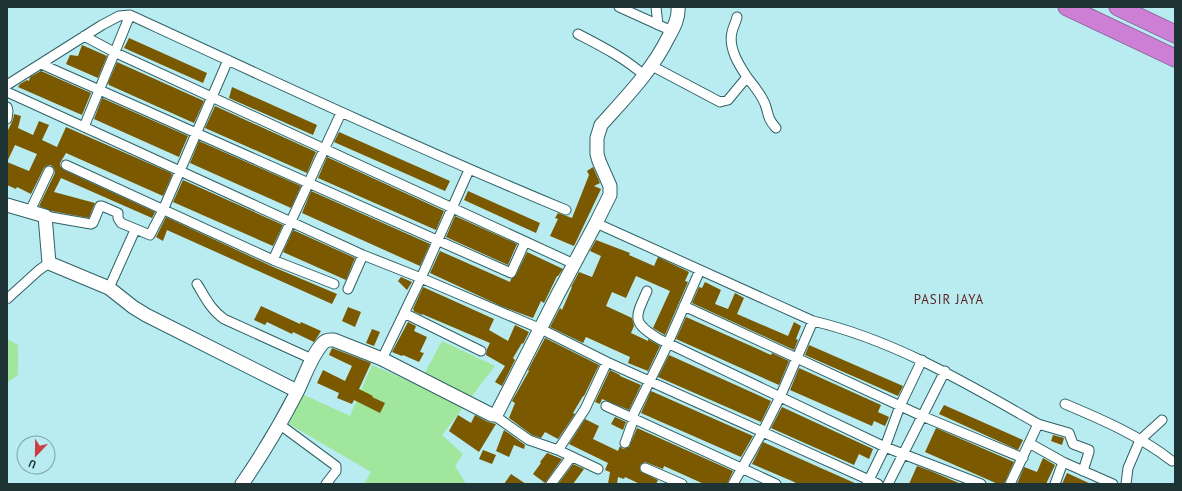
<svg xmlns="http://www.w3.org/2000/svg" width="1182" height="491" font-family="'PT Sans',sans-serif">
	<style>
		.green { fill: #a1e69d }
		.building { fill: #7a5901; fill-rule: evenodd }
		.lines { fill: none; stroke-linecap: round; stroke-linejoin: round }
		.street-casing { stroke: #2f6166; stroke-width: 11 }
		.secondary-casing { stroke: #2f6166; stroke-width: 15 }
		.highway-casing { stroke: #8f649d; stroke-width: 19 }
		.street { stroke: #fff; stroke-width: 9 }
		.secondary { stroke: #fff; stroke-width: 13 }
		.highway { stroke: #cc7fd5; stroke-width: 17 }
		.labels { text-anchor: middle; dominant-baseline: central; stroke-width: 4; stroke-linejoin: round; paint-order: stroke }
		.quarter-label { font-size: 13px; letter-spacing: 1px; fill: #601b1c; stroke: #b8ecf1 }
	</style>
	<rect width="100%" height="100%" fill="#b8ecf1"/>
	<path class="green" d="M7 339 18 345V375L7 383Z
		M442 341 495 366 442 435 463 454 455 466 466 484H364L371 472 289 424 302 394 350 416 372 365 418 385Z"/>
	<path class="building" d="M129 38 207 73 203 83 124 48Z
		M82 45 107 56 98 78 66 64 70 55 78 56Z
		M117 62 204 101 194 123 109 85 108 83Z
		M41 71 91 93 82 115 18 87 20 84 27 80 29 81 30 77Z
		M232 87 317 125 313 135 229 98Z
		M102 98 188 136 179 157 94 119Z
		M215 106 316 152 307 173 205 128Z
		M14 114 21 116 18 128 33 135 39 121 49 125 42 140 57 147 66 127 171 173 172 175 163 196 66 153 60 163V166L64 170 155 212 152 218 61 178 54 192 95 203 89 218 51 211 39 206 55 173 54 168 51 165 46 166 44 168 31 194 17 187 16 189 7 185V132L13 120ZM15 145 37 154 29 171 7 162Z
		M339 132 450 181 445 191 334 142Z
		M199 141 301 186 291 208 190 163Z
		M327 157 444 211 436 230 318 178Z
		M593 167 600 183 594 186 601 189 574 246 550 236 558 219 555 218 558 213 572 218 589 175 587 171Z
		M183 180 283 225 273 246 173 202Z
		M311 191 430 244 420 266 302 213Z
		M468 191 540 223 536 233 464 200Z
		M455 216 517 244 508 265 446 237Z
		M166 217 271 266 337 294 332 304 167 230 163 241 156 237Z
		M293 230 355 258 346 280 283 252Z
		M596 240 630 253 629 255 654 266 658 257 689 272 685 281 688 282 665 335 653 328 670 291 636 276 626 298 612 292 606 306 632 318 634 326 631 333 648 341V339L660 346 648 371 628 363 630 357 586 337 583 343 550 327 560 308 562 310 572 287H571L579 272 592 277 601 256 590 251Z
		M440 251 510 282 511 279 516 275 527 252 563 269 558 276H557L544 303 541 301 533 318 501 306 430 273Z
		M401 277 412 282 407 290 398 281Z
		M705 282 721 290 715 304 728 309 735 293 744 298 737 314 788 336 794 322 801 326 796 339 798 340 794 350 692 303 699 287 702 288Z
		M423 287 494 319 489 330 508 341 515 325 529 332 523 344 522 343 513 358 515 360 502 386 495 382 505 366 486 355 487 349 490 343 422 314V315L413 311 414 310 413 309Z
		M261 306 300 324 301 322 321 331 318 336 314 342 293 332 292 334 267 322 265 325 254 320Z
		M348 307 361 312 355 327 342 321Z
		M686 317 771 355 772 353 789 361 779 385 676 339Z
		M408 322 416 326 414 331 427 337 420 352 424 353 419 362 403 355 402 356 392 352Z
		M372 329 380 332 374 346 366 343Z
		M545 338 599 365 584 396H583L573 413 575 414 558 439 545 432 541 438 532 435 509 418 515 403 512 401 529 371 528 370Z
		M809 345 903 386 898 396 805 355Z
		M332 348 371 363 359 389 373 396 372 397 385 403 380 413 354 400 352 404 337 398 339 393 317 383 323 370 345 381 352 366 329 355Z
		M669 355 771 401 761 422 658 377Z
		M799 368 881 405 878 412 889 417 885 426 874 421 872 426 790 390Z
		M610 370 620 375V376L641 385 629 410 602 399 600 404 595 402Z
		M651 391 753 436 741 457 641 413Z
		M944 405 1023 440 1018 450 939 414Z
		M782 407 873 449 869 459 859 454 854 465 771 428Z
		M458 415 471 423 475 415 488 422 496 424 479 452 449 431Z
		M615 417 626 422 623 430 611 424Z
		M585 419 599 426 593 439 618 451 620 446 623 449 629 447 637 428 733 471 727 484H704L664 466 663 469 645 462 640 465V471L658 480 656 484H640L625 477 624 479 618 477 617 484H608L610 472 605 470 608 463 569 444Z
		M936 428 1014 462 1004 484H998L925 452Z
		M504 430 525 445 524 449 514 445 509 457 496 451Z
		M1053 435 1064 438 1062 445 1051 441Z
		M763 442 814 465 857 484H798L792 481 752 464Z
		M483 450 496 455 492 464 479 459Z
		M547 453 562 459 545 483 533 474 541 463 540 462Z
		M1043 458 1055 465 1046 484H1017L1024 467 1037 472Z
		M573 464 584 469 573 484H558Z
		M917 466 931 471 961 484H909Z
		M1067 473 1091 484H1062Z
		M511 474 526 484H504Z"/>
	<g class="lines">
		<g class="street-casing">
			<path id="street" d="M619 7 672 31
				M656 7 658 25
				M578 34C601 46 625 58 645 76
				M84 36 114 52 574 264
				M41 64 511 273 525 242
				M652 66 720 102 728 100 747 77C739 65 728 48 732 32 733 27 736 22 737 17
				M747 77C754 86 761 94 765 104 769 115 767 118 776 128
				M7 85 102 25 119 16 130 15C275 82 419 149 566 210
				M7 92 84 127 363 255 421 278 541 329 607 362 878 484
				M7 107 8 111 7 119
				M84 127 130 15
				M66 165 273 260 334 284
				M30 211 49 171
				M45 216 91 224 93 223 100 206H102L118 213V218L121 223 150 235 163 210 228 60
				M596 223 813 321C894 340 966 383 1038 424L1010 484
				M273 260 341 113
				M197 284C205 297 211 310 224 319L312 359
				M109 288 135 230
				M348 289 363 255
				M647 291C635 318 631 322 659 339L885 447 981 484
				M7 299 39 270 49 263
				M684 306 922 416 1023 458
				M404 313 481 351
				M382 359 421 278 469 170
				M1065 404C1103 420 1140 436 1172 461
				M606 406 776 484
				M495 416 529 440 558 450 598 469
				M279 424 336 466V471L326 484
				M1038 424 1069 433 1073 444 1089 450V452L1083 471
				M625 443 634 418 633 415 665 350 700 270
				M1029 443 1063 462 1113 484
				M558 450 585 409 607 362
				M645 468 682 484
				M551 484 571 457
				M733 484 763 431 780 397 813 321
				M867 484 885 447 900 406 922 360
				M888 484 945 371
				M1055 484 1063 462
				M1126 484 1128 468 1140 440 1162 420"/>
		</g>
		<g class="secondary-casing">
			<path id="secondary" d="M7 205 45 216 49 263 109 288 133 307 146 315 297 391
				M242 484C262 455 281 423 297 392 305 376 311 356 323 343 326 339 330 340 334 340L382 359 492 415H496L558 294 596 223 610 195V186L599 161 597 154V138L601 125C626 97 652 71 669 36 674 27 679 18 678 7"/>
		</g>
		<g class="highway-casing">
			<path id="highway" d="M1067 7 1175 58
				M1118 7 1175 34"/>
		</g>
		<use href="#street" class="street"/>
		<use href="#secondary" class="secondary"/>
		<use href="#highway" class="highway"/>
	</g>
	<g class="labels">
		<g class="quarter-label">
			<text x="949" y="299">PASIR JAYA</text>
		</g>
	</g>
	<rect width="1182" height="491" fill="none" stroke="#1e3334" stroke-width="16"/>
	<g transform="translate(36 455) rotate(202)"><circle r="19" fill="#b8ecf1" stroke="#7aa2a5"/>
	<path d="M0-3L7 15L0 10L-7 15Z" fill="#cd3e43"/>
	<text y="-6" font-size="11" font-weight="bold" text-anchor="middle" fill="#1e3334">U</text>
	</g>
</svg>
